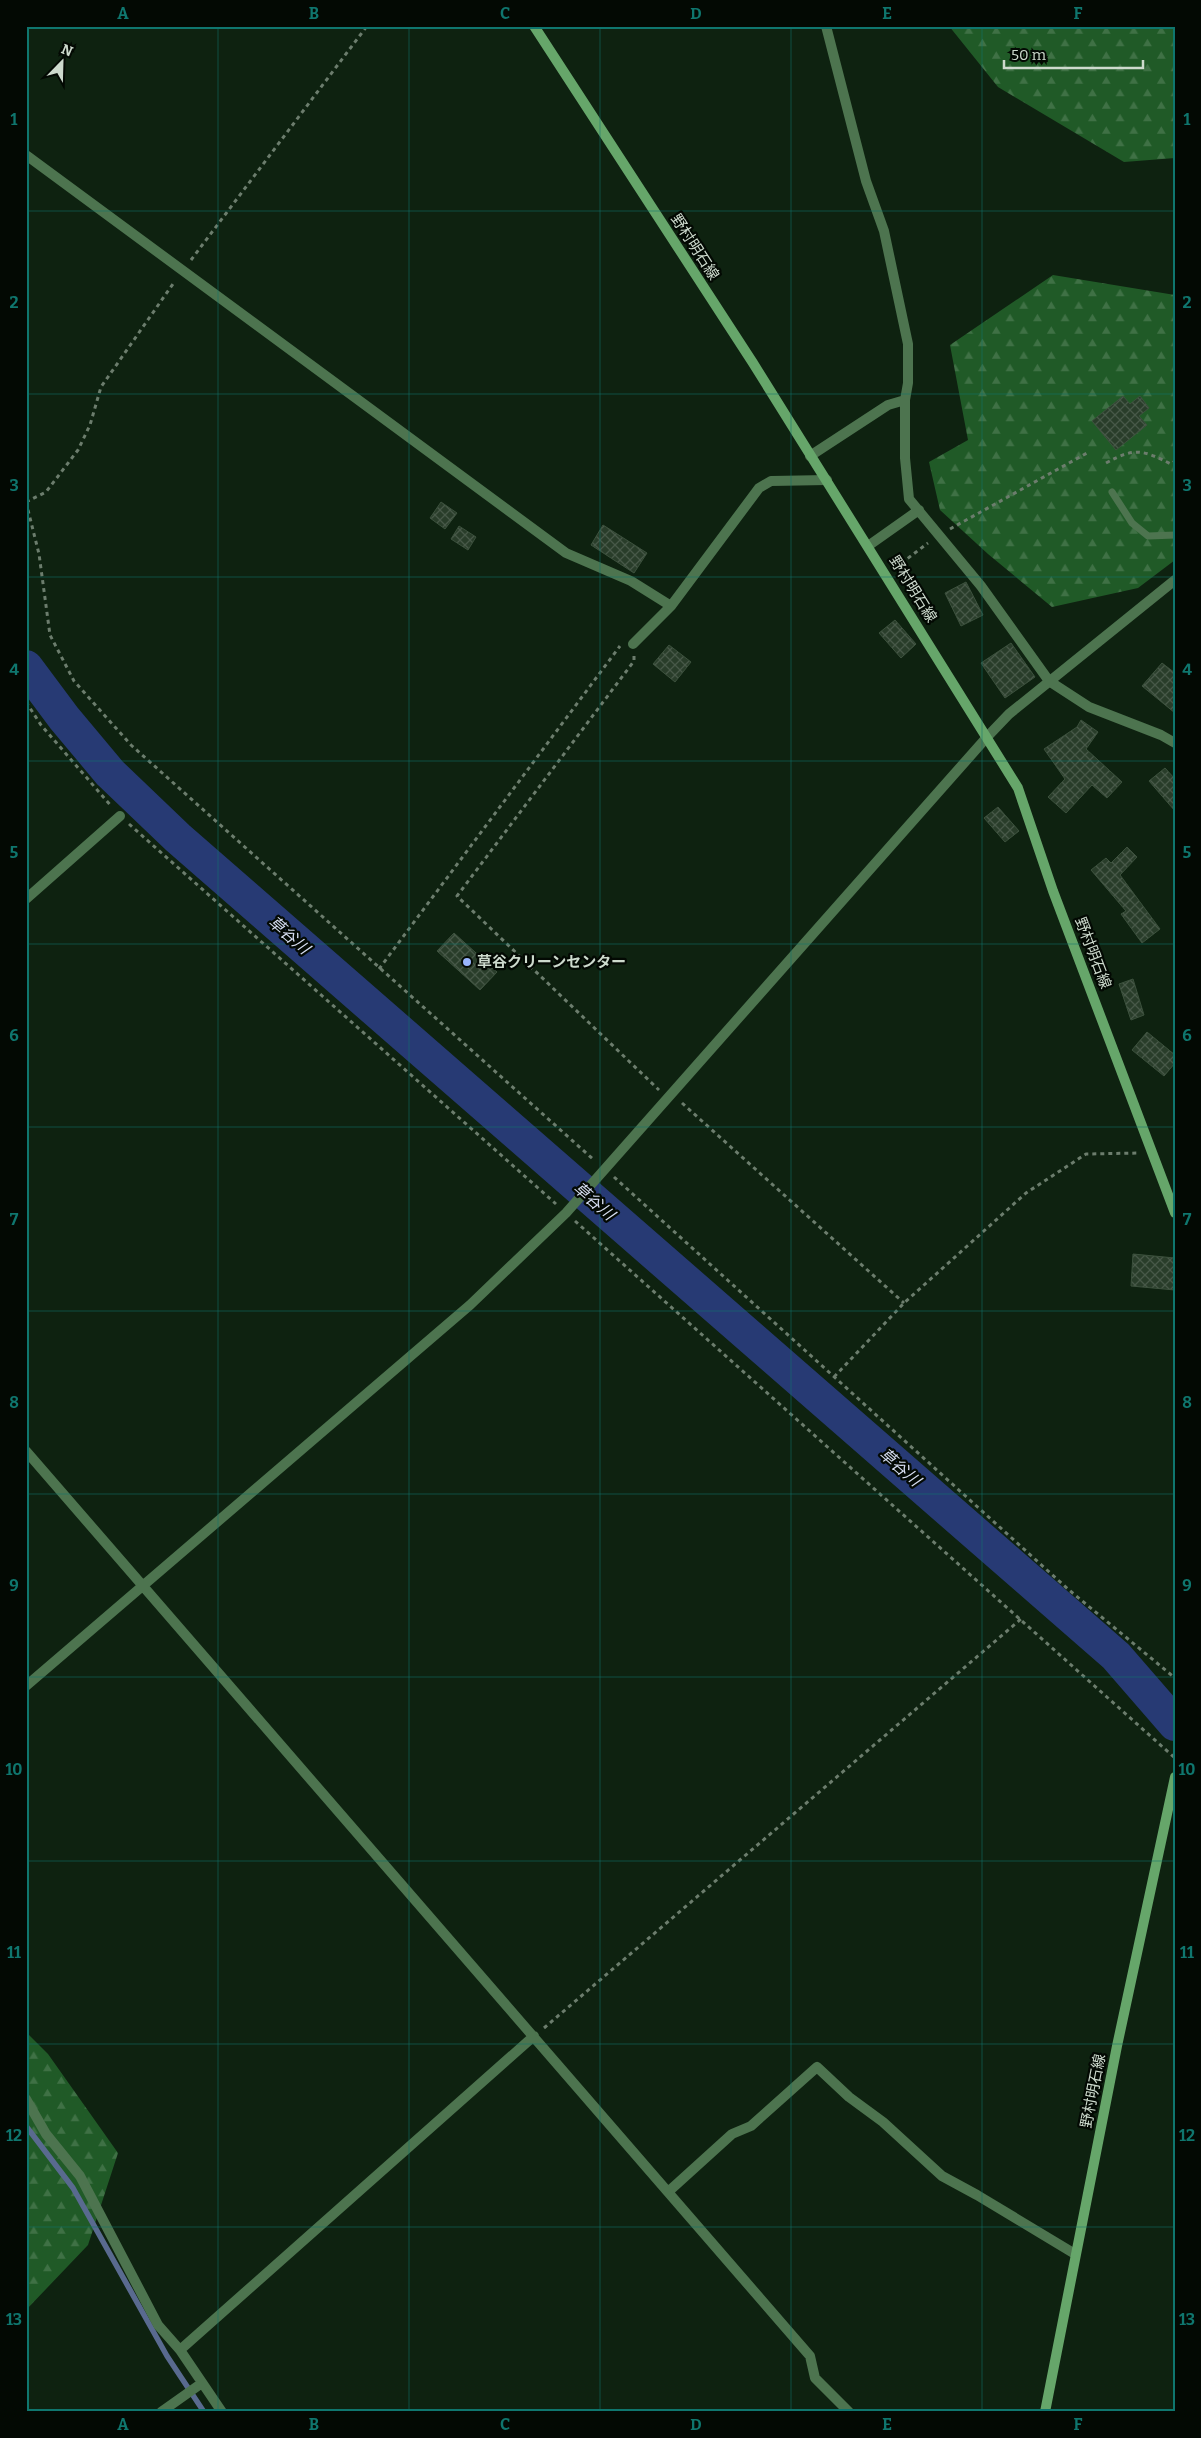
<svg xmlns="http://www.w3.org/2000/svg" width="1201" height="2438" font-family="Bitter,'Noto Sans JP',serif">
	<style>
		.forest { fill: url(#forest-firs) }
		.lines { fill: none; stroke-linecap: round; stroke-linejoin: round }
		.stream { stroke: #596a8f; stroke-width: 5.5 }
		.river { stroke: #273a74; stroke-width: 34 }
		.building { fill: url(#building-cross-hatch); stroke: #3c513d }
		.path { stroke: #6c7d6d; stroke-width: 3; stroke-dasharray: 4 4; stroke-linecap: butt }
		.lane { stroke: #4d744f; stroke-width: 7 }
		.street { stroke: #4d744f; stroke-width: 10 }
		.secondary { stroke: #66a66a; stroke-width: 10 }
		.grid { fill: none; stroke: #0f766e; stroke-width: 1; stroke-opacity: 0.55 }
		.poi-dot { fill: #99b5fd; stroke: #030903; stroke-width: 2 }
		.labels { text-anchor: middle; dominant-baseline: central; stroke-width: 4.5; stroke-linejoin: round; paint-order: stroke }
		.street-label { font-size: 15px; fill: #cddacd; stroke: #030903 }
		.poi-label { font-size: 15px; font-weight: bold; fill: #cddacd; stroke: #030903; text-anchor: start }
		.water-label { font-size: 16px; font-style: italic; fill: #d6ddf0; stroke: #030903 }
		.neatline { fill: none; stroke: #0f766e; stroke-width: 2 }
		.grid-label { font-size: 16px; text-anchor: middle; font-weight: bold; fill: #0f766e }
	</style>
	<defs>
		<pattern id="forest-firs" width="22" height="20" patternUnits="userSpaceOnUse" patternTransform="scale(1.25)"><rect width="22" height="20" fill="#205a27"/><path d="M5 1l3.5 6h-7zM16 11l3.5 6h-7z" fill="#3f7145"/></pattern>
		<pattern id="building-cross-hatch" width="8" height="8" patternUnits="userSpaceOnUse" patternTransform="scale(1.25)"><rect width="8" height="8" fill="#293d2a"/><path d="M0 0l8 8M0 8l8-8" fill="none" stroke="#475848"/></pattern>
	</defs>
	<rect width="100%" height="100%" fill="#0e2210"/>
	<path class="forest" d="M949 26H1175V158L1124 162 998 87Z
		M1053 275 1175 295V560L1138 588 1052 607 988 554 940 510 929 462 968 440 950 345Z
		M26 2032 48 2054 118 2153 88 2245 26 2310Z"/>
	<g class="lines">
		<path class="stream" d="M26 2126 73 2188 167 2356 204 2412"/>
		<path class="river" d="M26 667 64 718 110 773 178 838 1116 1656 1175 1724"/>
	</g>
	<path class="building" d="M1123 396 1130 404 1140 396 1149 408 1139 416 1147 425 1116 450 1092 421Z
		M441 502 457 513 445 529 430 518Z
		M603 525 647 553 634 573 591 545Z
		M459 526 476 537 468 550 451 539Z
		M966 582 983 615 961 626 945 593Z
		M895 620 916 644 901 658 879 633Z
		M1011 643 1035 677 1005 698 981 663Z
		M669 645 691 662 675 682 653 664Z
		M1162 663 1175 673V713L1142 686Z
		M1081 720 1098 732 1086 749 1122 782 1107 798 1092 785 1066 813 1048 797 1065 779 1044 749 1077 727Z
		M1165 768 1175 779V811L1149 781Z
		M998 807 1019 831 1005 842 984 818Z
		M1127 847 1137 857 1120 875 1160 929 1142 943 1121 914 1126 911 1091 870 1106 858 1111 863Z
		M454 933 497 972 480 990 437 951Z
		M1133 979 1144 1015 1131 1020 1119 984Z
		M1147 1032 1175 1055V1063L1164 1076 1132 1050Z
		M1133 1254 1175 1258V1290L1131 1286Z"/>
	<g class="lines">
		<path class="path" d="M191 260 367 26
			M1106 463C1135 447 1143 450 1171 464L1175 461
			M26 502 39 554 50 635 74 681 131 745 594 1160
			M26 502 46 492 78 450 90 425 101 387 175 281
			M950 529 1087 453
			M895 568 928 543
			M634 656V661L457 896 659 1090
			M26 702 41 725 112 807
			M129 824 556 1204
			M379 969 620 646
			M682 1103 904 1303
			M614 1177 1069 1590 1175 1678
			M575 1221 1175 1758
			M834 1377 904 1303 1026 1193 1086 1154 1139 1153
			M544 2028 1021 1619"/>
		<path class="lane" d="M1112 492 1132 523 1148 536 1175 535"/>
		<path class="street" d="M26 155 566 553 631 581 671 606 759 488 771 481 827 480
			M905 400V458L909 499 981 586 1049 681 1089 707 1161 735 1175 743
			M810 456 888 405 905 400 908 383V344L884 231 866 181 826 26
			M868 546 919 510
			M633 644 671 606
			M26 899 120 816
			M26 1451 810 2356 815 2378 849 2412
			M26 1686 470 1305 566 1213 987 737 1009 714 1175 580
			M26 2099 46 2134 80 2176 158 2325 180 2350
			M668 2192 732 2134 751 2126 817 2067 849 2097 883 2122 942 2176 977 2195 1075 2254
			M161 2412 202 2383
			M222 2412 180 2350 534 2036"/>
		<path class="secondary" d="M534 26 753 363 1018 788 1053 891 1175 1213
			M1045 2412 1117 2046 1175 1777"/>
	</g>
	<path class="grid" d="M218 26V2412M409 26V2412M600 26V2412M791 26V2412M982 26V2412M26 211H1175M26 394H1175M26 577H1175M26 761H1175M26 944H1175M26 1127H1175M26 1311H1175M26 1494H1175M26 1677H1175M26 1861H1175M26 2044H1175M26 2227H1175"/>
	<circle class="poi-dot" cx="467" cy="962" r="5"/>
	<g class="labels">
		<g class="street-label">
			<text transform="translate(695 247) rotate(57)">野村明石線</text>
			<text transform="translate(913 589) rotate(58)">野村明石線</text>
			<text transform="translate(1093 953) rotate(69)">野村明石線</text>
			<text transform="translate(1093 2091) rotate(-79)">野村明石線</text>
		</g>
		<g class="poi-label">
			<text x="477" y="962">草谷クリーンセンター</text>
		</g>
		<g class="water-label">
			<text transform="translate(289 935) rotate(41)">草谷川</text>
			<text transform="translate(594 1201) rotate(41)">草谷川</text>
			<text transform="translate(900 1467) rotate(41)">草谷川</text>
		</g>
	</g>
	<rect width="1201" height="2438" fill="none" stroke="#030903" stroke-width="55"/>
	<g transform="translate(62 62) rotate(23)" stroke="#030903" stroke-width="4" paint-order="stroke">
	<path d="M0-4L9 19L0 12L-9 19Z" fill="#cddacd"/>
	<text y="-8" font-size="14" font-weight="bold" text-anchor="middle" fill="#cddacd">N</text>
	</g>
	<path d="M1004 60v8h139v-8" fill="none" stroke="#cddacd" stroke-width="2.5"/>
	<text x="1011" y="60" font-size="15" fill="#cddacd" stroke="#030903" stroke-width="4" paint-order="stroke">50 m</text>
	<rect x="28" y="28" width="1146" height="2382" class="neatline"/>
	<g class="grid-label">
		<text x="123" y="19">A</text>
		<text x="314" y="19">B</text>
		<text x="505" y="19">C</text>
		<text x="696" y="19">D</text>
		<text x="887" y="19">E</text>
		<text x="1078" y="19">F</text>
		<text x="14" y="125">1</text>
		<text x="1187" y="125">1</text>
		<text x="14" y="308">2</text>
		<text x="1187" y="308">2</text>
		<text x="14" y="491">3</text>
		<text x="1187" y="491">3</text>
		<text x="14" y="675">4</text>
		<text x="1187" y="675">4</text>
		<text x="14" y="858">5</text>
		<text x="1187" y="858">5</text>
		<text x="14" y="1041">6</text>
		<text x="1187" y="1041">6</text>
		<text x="14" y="1225">7</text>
		<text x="1187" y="1225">7</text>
		<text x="14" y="1408">8</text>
		<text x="1187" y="1408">8</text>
		<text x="14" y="1591">9</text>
		<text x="1187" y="1591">9</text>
		<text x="14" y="1775">10</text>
		<text x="1187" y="1775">10</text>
		<text x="14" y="1958">11</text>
		<text x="1187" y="1958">11</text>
		<text x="14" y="2141">12</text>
		<text x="1187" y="2141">12</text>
		<text x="14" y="2325">13</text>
		<text x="1187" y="2325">13</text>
		<text x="123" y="2430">A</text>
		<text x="314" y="2430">B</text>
		<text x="505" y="2430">C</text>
		<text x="696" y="2430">D</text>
		<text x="887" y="2430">E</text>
		<text x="1078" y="2430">F</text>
	</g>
</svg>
